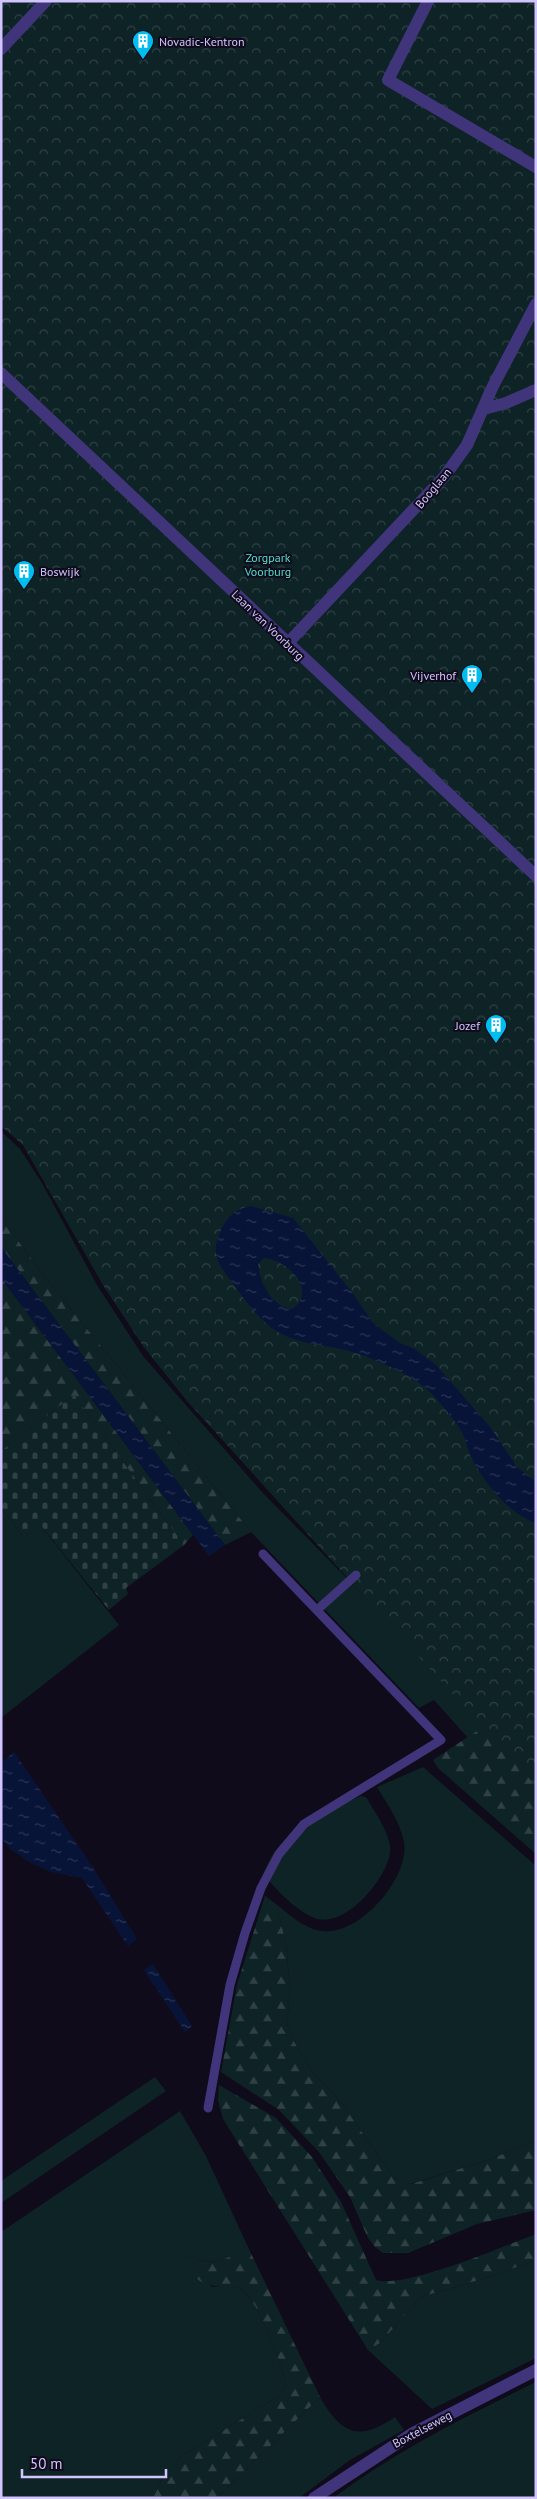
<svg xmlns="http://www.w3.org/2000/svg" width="537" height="2499" font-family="'PT Sans',sans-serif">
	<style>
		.green { fill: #0e2325 }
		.forest { fill: url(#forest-firs) }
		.cemetery { fill: url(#cemetery-stones) }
		.park { fill: url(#park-crowns) }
		.water { fill: url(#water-ripples); fill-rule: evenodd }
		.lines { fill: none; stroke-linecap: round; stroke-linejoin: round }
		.service { stroke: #40357b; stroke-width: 9 }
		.minor { stroke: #40357b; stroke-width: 12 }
		.tertiary { stroke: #40357b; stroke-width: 12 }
		.labels { text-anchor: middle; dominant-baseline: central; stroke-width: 4; stroke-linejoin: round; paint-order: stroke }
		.poi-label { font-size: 12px; fill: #d2c5ff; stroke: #0f0b1b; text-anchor: start }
		.street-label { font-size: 12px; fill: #d2c5ff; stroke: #0f0b1b }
		.park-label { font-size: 12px; fill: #52decb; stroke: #0f0b1b }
	</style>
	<defs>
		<pattern id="forest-firs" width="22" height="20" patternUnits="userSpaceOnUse" patternTransform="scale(1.25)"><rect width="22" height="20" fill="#0e2325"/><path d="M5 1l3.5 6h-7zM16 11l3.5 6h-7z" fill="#304146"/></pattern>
		<pattern id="cemetery-stones" width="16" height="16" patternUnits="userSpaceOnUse" patternTransform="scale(1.25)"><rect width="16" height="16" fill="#0e2325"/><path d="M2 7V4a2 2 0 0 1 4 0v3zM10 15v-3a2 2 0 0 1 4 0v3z" fill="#304146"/></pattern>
		<pattern id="park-crowns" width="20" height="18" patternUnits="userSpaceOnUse" patternTransform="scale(1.25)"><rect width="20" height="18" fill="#0e2325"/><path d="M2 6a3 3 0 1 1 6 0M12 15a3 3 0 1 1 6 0" fill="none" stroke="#304146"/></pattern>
		<pattern id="water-ripples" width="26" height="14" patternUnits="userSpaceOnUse" patternTransform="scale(1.25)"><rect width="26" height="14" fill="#081437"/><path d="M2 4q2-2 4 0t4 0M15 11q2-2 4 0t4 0" fill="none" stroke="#2b3555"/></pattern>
	</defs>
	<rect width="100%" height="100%" fill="#0f0b1b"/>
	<path class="green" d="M1 1131 20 1149 42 1183 97 1285 143 1356 262 1492 489 1723 468 1738 434 1700 419 1708 251 1532 49 1282 1 1218Z
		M1 1508 24 1537 41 1526 119 1625 1 1718Z
		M423 1767 536 1866V2140L491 2159 410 2184 394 2178 343 2105 312 2071 293 2040 287 2024 290 1989 286 1943 276 1904C290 1915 303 1928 321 1931 359 1937 410 1878 404 1842 400 1822 388 1805 377 1787Z
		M361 1796 366 1797C374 1811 393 1837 390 1853 386 1880 343 1932 312 1917 293 1908 276 1889 263 1874 267 1866 270 1857 276 1850 295 1824 332 1808 361 1796Z
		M155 2077 166 2091 1 2203V2181Z
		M180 2111 206 2156 247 2245C223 2263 216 2266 187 2256L212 2287C222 2286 233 2284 242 2290 259 2301 281 2363 286 2383L279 2396 182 2456 164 2475 153 2498H1V2232Z
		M536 2260V2358L432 2409 368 2350 380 2343 421 2297 489 2277Z
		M536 2382V2498H333C396 2451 466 2416 536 2382Z
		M320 2397C341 2434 359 2442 395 2417L404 2430 350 2460 299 2498H217Z"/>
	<path class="forest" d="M1 1218 49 1282 251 1532 225 1545 1 1247Z
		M1 1278 193 1535 184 1545 74 1395 1 1451Z
		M489 1723 536 1767V1854L438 1768 433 1760Z
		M265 1896 276 1904 286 1943 290 1989 287 2024 293 2040 312 2071 343 2105 394 2178 411 2184 491 2159 536 2140V2210L477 2224 408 2253H383L375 2247 368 2238 350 2197 319 2152 279 2110 221 2072 237 1985Z
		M219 2085 276 2118 312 2157 341 2202 376 2280C404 2289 504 2246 536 2234V2260L489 2277 421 2297 380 2343 368 2350 223 2119 218 2100Z
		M247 2245 320 2397 217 2498H153L164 2475 182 2456 279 2396 286 2383C281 2363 258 2299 241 2289 235 2286 230 2286 223 2286 200 2287 193 2277 182 2258L187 2256C216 2266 222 2263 247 2245Z"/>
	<path class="cemetery" d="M74 1395 184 1545 126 1588 128 1594 109 1610 42 1527 24 1537 1 1508V1451Z"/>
	<path class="park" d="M1 1H536V1786L187 1401 143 1346 103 1285 23 1145 1 1126Z"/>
	<path class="water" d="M251 1206 293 1218 351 1291 374 1324 400 1343 415 1349 437 1366 491 1428 517 1467 536 1482V1523C507 1513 485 1483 471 1457 467 1449 466 1439 462 1432 457 1423 438 1400 431 1393 412 1373 363 1353 336 1348 315 1344 297 1343 278 1332 258 1320 245 1300 232 1282 221 1268 211 1256 218 1238 224 1220 233 1209 251 1206ZM264 1258C286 1259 319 1291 292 1309 271 1306 260 1283 258 1264Z
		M1 1247 225 1545 209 1556 1 1278Z
		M14 1752 94 1869 137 1939 128 1946 82 1878 51 1872 31 1863 10 1849 1 1838V1763Z
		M153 1964 192 2026 185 2032 144 1970Z"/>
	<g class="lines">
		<path class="service" d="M317 1610 356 1575
			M208 2108 230 1985 245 1933 261 1888 279 1854 304 1824 441 1740 263 1554"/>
		<path class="minor" d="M428 1 388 80 536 167
			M1 49 46 1
			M1 373 536 876
			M484 409 506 403 536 390
			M288 643 444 477 467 445 492 388 536 304"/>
		<path class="tertiary" d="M314 2498 413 2433 536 2370"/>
	</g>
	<defs>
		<g id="building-pin" transform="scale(1.125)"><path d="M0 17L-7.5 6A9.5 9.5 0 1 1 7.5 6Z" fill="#00bdf0" stroke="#0f0b1b"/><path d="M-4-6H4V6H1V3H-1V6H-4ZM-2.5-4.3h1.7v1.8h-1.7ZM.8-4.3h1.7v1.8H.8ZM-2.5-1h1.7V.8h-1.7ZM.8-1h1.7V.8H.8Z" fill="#fff"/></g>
	</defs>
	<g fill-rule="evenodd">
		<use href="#building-pin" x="143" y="41"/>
		<use href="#building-pin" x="24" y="571"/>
		<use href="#building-pin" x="472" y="675"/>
		<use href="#building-pin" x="496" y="1025"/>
	</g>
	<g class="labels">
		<g class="poi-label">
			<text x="159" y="41">Novadic-Kentron</text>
			<text x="40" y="571">Boswijk</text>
			<text x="456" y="675" text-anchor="end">Vijverhof</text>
			<text x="480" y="1025" text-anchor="end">Jozef</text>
		</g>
		<g class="street-label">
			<text transform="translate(433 488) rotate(-50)">Booglaan</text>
			<text transform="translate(268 625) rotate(44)">Laan van Voorburg</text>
			<text transform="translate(422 2429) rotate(-28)">Boxtelseweg</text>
		</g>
		<g class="park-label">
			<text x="268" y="557">Zorgpark<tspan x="268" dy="14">Voorburg</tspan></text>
		</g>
	</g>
	<rect width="537" height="2499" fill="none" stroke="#d2c5ff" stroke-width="5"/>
	<path d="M22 2469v8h144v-8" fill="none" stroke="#d2c5ff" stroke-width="2.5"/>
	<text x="30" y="2469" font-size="15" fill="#d2c5ff" stroke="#0f0b1b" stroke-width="4" paint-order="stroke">50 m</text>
</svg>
